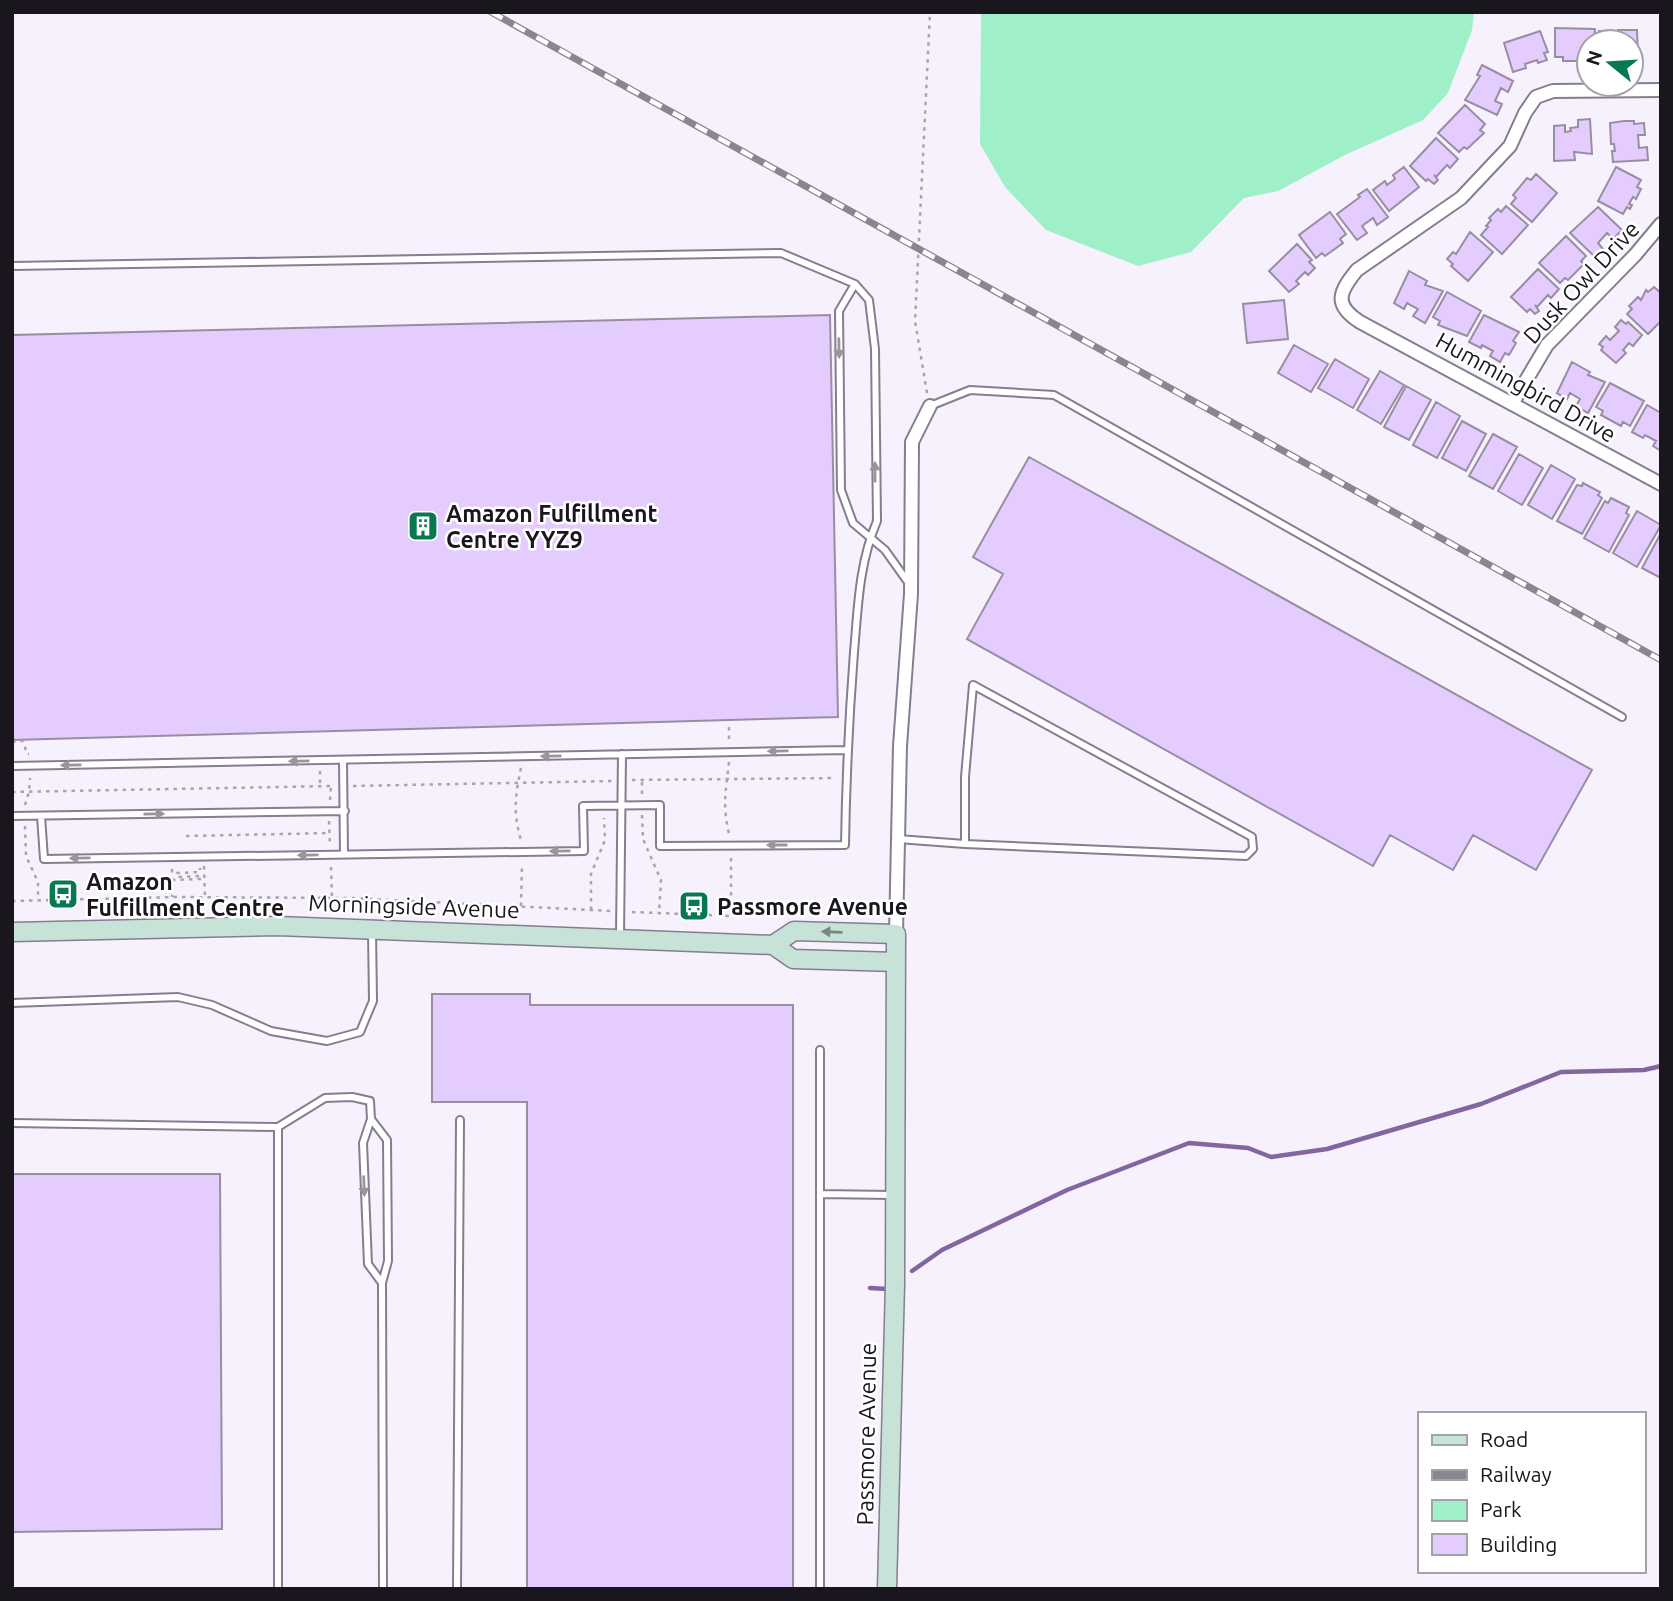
<svg xmlns="http://www.w3.org/2000/svg" width="1673" height="1601" font-family="Ubuntu,sans-serif">
	<style>
		.green { fill: #9ff0c9 }
		.lines { fill: none; stroke-linecap: round; stroke-linejoin: round }
		.stream { stroke: #83669f; stroke-width: 4.5 }
		.building { fill: #e4ccfe; stroke: #978ea2; stroke-width: 2 }
		.lane-casing { stroke: #867d90; stroke-width: 10 }
		.street-casing { stroke: #867d90; stroke-width: 16 }
		.secondary-casing { stroke: #867d90; stroke-width: 21 }
		.path { stroke: #a9a4af; stroke-width: 2.5; stroke-dasharray: 3.5 5; stroke-linecap: butt }
		.lane { stroke: #fff; stroke-width: 6 }
		.street { stroke: #fff; stroke-width: 12 }
		.secondary { stroke: #c7e2d7; stroke-width: 18 }
		.rail-casing { stroke: #8a8590; stroke-width: 7 }
		.rail { stroke: #fff; stroke-width: 4.5; stroke-dasharray: 13; stroke-linecap: butt }
		.oneway { fill: #989699 }
		.oneway2 { fill: #798683 }
		.labels { text-anchor: middle; dominant-baseline: central; stroke-width: 5; stroke-linejoin: round; paint-order: stroke }
		.street-label { font-size: 23px; fill: #19161d; stroke: #fff }
		.poi-label { font-size: 23px; font-weight: bold; fill: #19161d; stroke: #fff; text-anchor: start }
	</style>
	<rect width="100%" height="100%" fill="#f7f1fe"/>
	<path class="green" d="M981 12H1474L1472 30 1448 93 1423 120 1345 155 1278 191 1244 198 1191 252 1138 266 1046 230 1005 187 980 144Z"/>
	<g class="lines">
		<path class="stream" d="M912 1271 942 1250 1067 1190 1189 1143 1248 1148 1271 1157 1327 1149 1481 1104 1561 1072 1644 1070 1661 1066
			M870 1288 887 1289"/>
	</g>
	<path class="building" d="M1555 28 1595 29 1594 42H1589V58H1587V61H1563V57H1555Z
		M1618 30H1637L1638 55H1635V65H1631V42H1599V31L1618 34Z
		M1540 31 1548 52 1544 53 1547 60 1538 63 1537 60 1525 64 1526 68 1513 72 1504 43Z
		M1482 65 1513 81 1508 92 1501 88 1495 101 1502 104 1497 115 1465 100 1480 76 1477 75Z
		M1465 105 1485 124 1480 130 1484 133 1467 149 1464 147 1459 152 1438 133Z
		M1590 119 1592 154 1574 152 1575 160 1554 161V126L1565 125V132L1571 131 1570 128 1578 127V120Z
		M1624 121H1634V124L1644 123 1645 135H1638L1639 148 1647 147 1648 160 1613 162 1612 151H1615L1614 144H1611L1610 123Z
		M1436 138 1458 159 1450 168 1447 165 1436 177 1434 175 1438 180 1434 184 1428 179 1426 181 1410 166Z
		M1404 167 1419 187 1389 211 1373 190 1385 181 1387 185 1395 179 1393 175Z
		M1616 167 1641 180 1637 187 1641 189 1636 199 1633 197 1629 204 1632 205 1630 209 1627 207 1623 214 1598 201Z
		M1536 174 1557 193 1532 222 1511 204 1516 198 1513 195 1527 178 1531 180Z
		M1367 189 1388 217 1377 225 1373 218 1362 226 1367 233 1357 240 1337 214 1360 197 1358 195Z
		M1506 206 1528 225 1502 254 1481 235 1488 227 1486 226 1491 220 1489 218 1498 209 1501 212Z
		M1598 207 1622 230 1613 239 1607 233 1598 243 1603 249 1595 257 1570 233Z
		M1330 212 1346 234 1340 239 1343 243 1325 256 1322 253 1316 258 1299 235Z
		M1470 232 1493 252 1468 281 1451 266 1453 264 1447 259 1453 252 1456 254Z
		M1566 236 1586 256 1581 261 1584 264 1568 280 1565 278 1560 283 1539 263Z
		M1297 244 1312 260 1309 262 1315 268 1308 275 1305 272 1296 281 1299 284 1289 292 1269 271Z
		M1538 269 1559 289 1551 298 1548 295 1537 307 1535 305 1539 311 1535 314 1530 309 1527 312 1511 297Z
		M1409 271 1427 281 1425 285 1443 291 1425 323 1413 316 1418 309 1407 303 1404 309 1394 303Z
		M1654 287 1661 293V321L1648 334 1627 314 1632 309 1629 306 1638 297 1641 300 1646 290 1648 292Z
		M1447 292 1481 311 1467 336 1438 325 1440 321 1433 317Z
		M1284 300 1288 339 1247 343 1243 304Z
		M830 315 838 717 12 740V335Z
		M1484 315 1519 332 1513 341 1516 343 1509 355 1505 353 1500 362 1490 356 1493 351 1482 345 1481 348 1469 342Z
		M1621 320 1626 324 1628 322 1642 335 1633 346 1629 343 1623 350 1626 353 1616 363 1601 350 1603 347 1599 344 1606 336 1610 340 1619 331 1615 327Z
		M1294 345 1328 364 1311 392 1278 373Z
		M1335 359 1369 379 1353 408 1318 388Z
		M1572 362 1590 372 1588 375 1605 382 1588 413 1576 406 1580 399 1570 393 1567 399 1557 393Z
		M1380 371 1404 385 1381 424 1357 410Z
		M1610 383 1644 401 1630 426 1623 422 1621 426 1601 415 1603 411 1596 407Z
		M1406 386 1431 400 1409 440 1384 427Z
		M1436 402 1460 416 1437 458 1413 445Z
		M1647 405 1661 413V451L1653 446 1656 441 1645 435 1643 438 1632 432Z
		M1462 421 1486 434 1466 471 1442 458Z
		M1493 434 1517 447 1493 489 1469 476Z
		M1519 454 1543 468 1522 505 1498 491Z
		M1029 457 1592 770 1536 870 1473 835 1453 870 1390 835 1373 866 967 639 1003 574 973 557Z
		M1551 465 1575 479 1552 519 1528 505Z
		M1583 483 1600 492 1598 495 1602 498 1582 534 1557 521 1577 485 1582 486Z
		M1611 498 1629 507 1626 513 1629 515 1609 552 1584 538 1605 501 1608 503Z
		M1637 511 1661 525 1637 567 1613 553Z
		M1661 533V578L1642 568Z
		M432 994H530V1005H793V1589H527V1102H432Z
		M12 1174H220L222 1529 12 1532Z"/>
	<g class="lines">
		<g class="lane-casing">
			<path id="lane" d="M12 266 781 253 855 284 869 300 875 349 877 521C859 563 858 607 854 652 849 717 846 780 845 845L660 846V805L583 806 584 851 44 859 41 816
				M855 284 839 311 841 490 853 523 885 550 910 585
				M930 406 970 390 1054 395 1622 717
				M343 760 344 854
				M12 766 846 750
				M12 816 345 811
				M898 839 965 844 1246 856 1253 849 1252 837 973 685 965 777V844
				M620 937 622 754
				M12 1003 178 997 212 1005 271 1031 327 1041 360 1032 373 1001 372 931
				M820 1050V1589
				M12 1123 278 1127 325 1098 352 1097 370 1101 371 1119 363 1143 368 1264 382 1283 388 1261 387 1140 371 1119
				M820 1194 892 1195
				M382 1283 383 1589
				M278 1589V1127
				M457 1589 460 1120"/>
		</g>
		<g class="street-casing">
			<path id="street" d="M1661 90 1553 91 1536 97 1525 113 1510 146 1461 198 1357 270C1339 292 1333 305 1360 322L1661 484
				M1512 404 1547 345 1635 255 1661 224
				M896 934 900 746 911 594 912 442 930 406"/>
		</g>
		<g class="secondary-casing">
			<path id="secondary" d="M12 932 278 926 773 945 793 959 896 962
				M773 945 794 931 896 934 895 1284 887 1589"/>
		</g>
		<path class="path" d="M927 393 915 321 930 12
			M729 727V741
			M12 742 23 741 27 754H29
			M729 762C726 791 722 803 729 834
			M521 768C515 796 513 813 521 840
			M320 771V785
			M632 780 836 778
			M353 786 612 781
			M12 792 332 786
			M642 794V780
			M330 800 331 786
			M25 805 29 792 30 778
			M642 815 643 839 661 880 659 913
			M329 821 330 846
			M25 826 26 856 38 882V900
			M186 836 330 833
			M731 858V914
			M204 866 205 897
			M331 867 332 898
			M172 869V897
			M172 880 201 879V876L177 877V873L200 872V868
			M12 901 176 897 350 898 611 911
			M521 906 522 864
			M591 910V874L605 840 604 818
			M632 912 731 916 870 906"/>
		<use href="#lane" class="lane"/>
		<use href="#street" class="street"/>
		<use href="#secondary" class="secondary"/>
		<g class="rail-casing">
			<path id="rail" d="M491 12 1661 660"/>
		</g>
		<use href="#rail" class="rail"/>
	</g>
	<defs><path id="oneway-solid" d="M-6-.8H1V-3.2L6.5 0L1 3.2V.8H-6Z" transform="scale(1.75)"/></defs>
	<g class="oneway">
		<use href="#oneway-solid" transform="translate(839 348) rotate(89)"/>
		<use href="#oneway-solid" transform="translate(875 472) rotate(-90)"/>
		<use href="#oneway-solid" transform="translate(778 751) rotate(179)"/>
		<use href="#oneway-solid" transform="translate(551 756) rotate(179)"/>
		<use href="#oneway-solid" transform="translate(299 761) rotate(179)"/>
		<use href="#oneway-solid" transform="translate(71 765) rotate(179)"/>
		<use href="#oneway-solid" transform="translate(154 814) rotate(-1)"/>
		<use href="#oneway-solid" transform="translate(777 845) rotate(180)"/>
		<use href="#oneway-solid" transform="translate(560 851) rotate(179)"/>
		<use href="#oneway-solid" transform="translate(308 855) rotate(179)"/>
		<use href="#oneway-solid" transform="translate(80 858) rotate(179)"/>
		<use href="#oneway-solid" transform="translate(364 1186) rotate(88)"/>
	</g>
	<use class="oneway2" href="#oneway-solid" transform="translate(832 932) rotate(-178)"/>
	<defs>
		<g id="building-square" transform="scale(1.575)"><rect x="-9" y="-9" width="18" height="18" rx="4" fill="#087853" stroke="#fff"/><path d="M-4-6H4V6H1V3H-1V6H-4ZM-2.5-4.3h1.7v1.8h-1.7ZM.8-4.3h1.7v1.8H.8ZM-2.5-1h1.7V.8h-1.7ZM.8-1h1.7V.8H.8Z" fill="#fff"/></g>
		<g id="bus-square" transform="scale(1.575)"><rect x="-9" y="-9" width="18" height="18" rx="4" fill="#087853" stroke="#fff"/><path d="M-5-6H5V4H4V6H2V4H-2V6H-4V4H-5ZM-3.5-4V0h7V-4ZM-3.5 1.2v1.5H-2V1.2ZM2 1.2v1.5H3.5V1.2Z" fill="#fff"/></g>
	</defs>
	<g fill-rule="evenodd">
		<use href="#building-square" x="423" y="526"/>
		<use href="#bus-square" x="63" y="894"/>
		<use href="#bus-square" x="694" y="906"/>
	</g>
	<g class="labels">
		<g class="street-label">
			<text transform="translate(1581 282) rotate(-47)">Dusk Owl Drive</text>
			<text transform="translate(1526 387) rotate(29)">Hummingbird Drive</text>
			<text transform="translate(414 906) rotate(2)">Morningside Avenue</text>
			<text transform="translate(866 1434) rotate(-89)">Passmore Avenue</text>
		</g>
		<g class="poi-label">
			<text x="446" y="513">Amazon Fulfillment<tspan x="446" dy="26">Centre YYZ9</tspan></text>
			<text x="86" y="881">Amazon<tspan x="86" dy="26">Fulfillment Centre</tspan></text>
			<text x="717" y="906">Passmore Avenue</text>
		</g>
	</g>
	<rect width="1673" height="1601" fill="none" stroke="#19161d" stroke-width="28"/>
	<rect x="1418" y="1412" width="228" height="161" fill="#ffffff" stroke="#a3a2a5" stroke-width="2"/>
	<rect x="1432" y="1435" width="35" height="10" fill="#c7e2d7" stroke="#a3a2a5" stroke-width="2"/>
	<text x="1480" y="1447" font-size="21" fill="#19161d">Road</text>
	<rect x="1432" y="1470" width="35" height="10" fill="#8a8590" stroke="#a3a2a5" stroke-width="2"/>
	<text x="1480" y="1482" font-size="21" fill="#19161d">Railway</text>
	<rect x="1432" y="1500" width="35" height="21" fill="#9ff0c9" stroke="#a3a2a5" stroke-width="2"/>
	<text x="1480" y="1517" font-size="21" fill="#19161d">Park</text>
	<rect x="1432" y="1534" width="35" height="21" fill="#e4ccfe" stroke="#a3a2a5" stroke-width="2"/>
	<text x="1480" y="1552" font-size="21" fill="#19161d">Building</text>
	<g transform="translate(1610 63) rotate(288)"><circle r="33" fill="#ffffff" stroke="#a3a2a5" stroke-width="2"/>
	<path d="M0-5L12 26L0 18L-12 26Z" fill="#087853"/>
	<text y="-10" font-size="19" font-weight="bold" text-anchor="middle" fill="#19161d">N</text>
	</g>
</svg>
